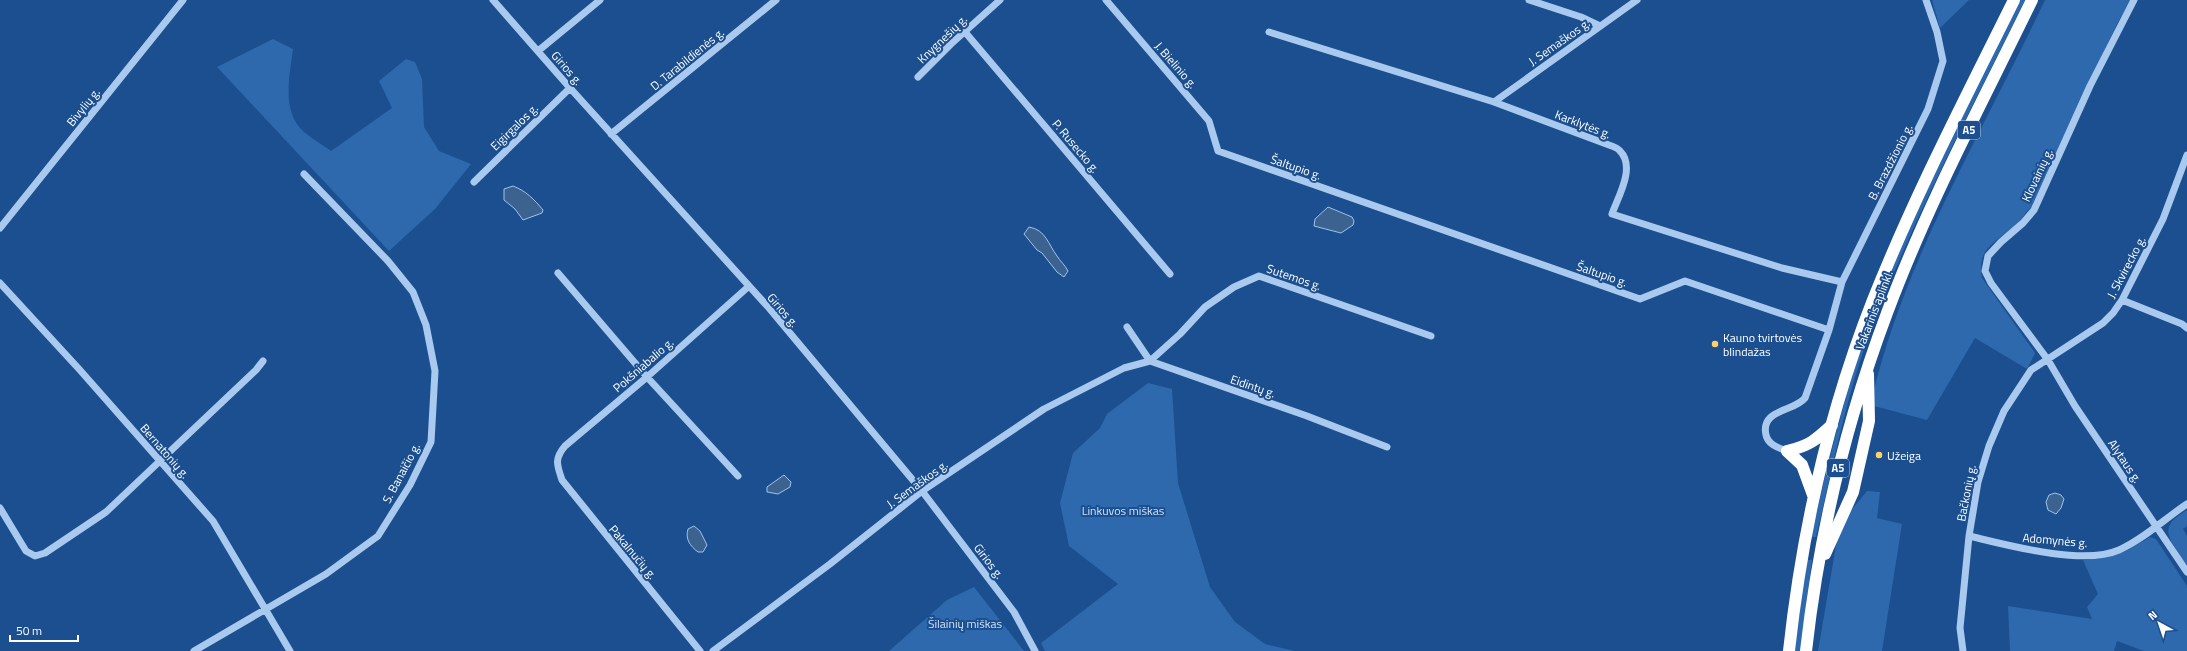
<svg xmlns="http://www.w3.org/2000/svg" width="2187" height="651" font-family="'Titillium Web',sans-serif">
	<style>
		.green { fill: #2e69ad }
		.water { fill: #3c6290; stroke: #9cc4f0 }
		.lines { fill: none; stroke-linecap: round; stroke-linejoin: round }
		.minor { stroke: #a9c9ee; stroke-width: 7 }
		.highway { stroke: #fff; stroke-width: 12 }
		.poi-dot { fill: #ffd166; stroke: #1b4f8f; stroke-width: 1.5 }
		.labels { text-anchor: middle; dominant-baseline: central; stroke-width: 4; stroke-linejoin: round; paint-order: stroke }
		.shield { fill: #1b4f8f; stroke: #bbcadd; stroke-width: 1 }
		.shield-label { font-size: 11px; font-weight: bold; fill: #fff }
		.street-label { font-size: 12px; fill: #fff; stroke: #1b4f8f }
		.poi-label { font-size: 12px; fill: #fff; stroke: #1b4f8f; text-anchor: start }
		.park-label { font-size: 12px; fill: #cfe3fa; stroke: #1b4f8f }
	</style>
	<rect width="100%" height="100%" fill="#1b4f8f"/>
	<path class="green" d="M1932 0H1969L1940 28Z
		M2020 0H2025C1971 110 1912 220 1869 335 1845 401 1832 470 1816 537H1811C1833 440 1858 342 1898 251 1935 166 1978 83 2020 0Z
		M2045 0H2131L2118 22 2031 207C2026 212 2022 219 2017 224 1997 242 1976 247 1982 278L2035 353 2027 369 1975 338 1927 420 1874 406 1872 398C1905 257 1984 130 2045 0Z
		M273 39 293 49C290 74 283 103 297 124 304 135 321 143 331 151L392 108 379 81 406 59 415 62 422 79 424 127 439 151 471 164 435 209 389 251 217 67Z
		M1148 383 1172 389 1178 483 1210 587 1235 622 1265 644 1295 651H1045L1041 643 1118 584 1069 546 1060 503 1073 453 1100 428 1107 414Z
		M1867 491 1880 492 1877 518 1902 524 1882 651H1818L1838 534 1848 514Z
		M2187 510V526L2183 529 2187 536V565C2182 561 2179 555 2176 549 2162 529 2168 522 2187 510Z
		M2150 537 2156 539 2187 586V651H2144L2117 641 2114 651H2010L2008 606 2092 619 2087 607 2098 594 2083 560 2109 557 2128 550Z
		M1806 560H1812L1800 651H1795Z
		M974 587 1024 651H889L947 600Z"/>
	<path class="water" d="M513 186C526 191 534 199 543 210L542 213 523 220 515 209 504 200V189Z
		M1328 207 1352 217 1354 221 1353 225 1341 233 1314 226 1315 219Z
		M1029 227C1046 230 1048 244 1057 256 1060 261 1065 265 1068 271L1064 277 1057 272 1042 253 1037 250 1024 234Z
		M784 475 791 482 790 487 778 494 767 492V487Z
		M2055 493 2061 495 2064 499 2061 508 2056 514 2048 510 2046 502 2049 495Z
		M694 526 700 531 707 545 703 552H698C690 546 685 539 688 529Z"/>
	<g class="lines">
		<path class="minor" d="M493 0 570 88 769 308 922 491 1014 612 1035 651
			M1106 0 1209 121 1218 151 1640 299 1685 281 1829 330 1805 398C1794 412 1760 409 1766 435 1768 445 1779 448 1787 451
			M1529 0 1581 17 1600 26
			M2134 0 2090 86 2034 210 2023 223 2001 242 1988 256 1985 271 1991 283 2048 360 2075 406 2187 572
			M965 32 1170 274
			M1269 32 1494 102 1609 145C1612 146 1618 148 1620 151 1636 167 1618 197 1612 214L1782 268 1842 282
			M538 51 600 0
			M918 77 951 44 1000 0
			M1494 102 1637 0
			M611 134 776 0
			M474 182 570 88
			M0 228 183 0
			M558 273 647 377 738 476
			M0 283 79 369 213 521 290 651
			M2122 300 2182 324 2187 328
			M1127 327 1150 361 1307 416 1387 447
			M1829 330 1842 282 1928 109 1943 61 1937 32 1926 0
			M0 508 26 551 35 556 45 553 106 512 256 370 263 361
			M1969 536C2007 545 2083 566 2119 550 2144 539 2164 519 2187 504
			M194 651 326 574 378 536 410 485 431 442 435 371 426 325 413 292 388 261 304 174
			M700 651 562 480C557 465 554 459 565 446L647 377 748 287
			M713 651 830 564 922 491 1044 409 1124 368 1150 361 1180 334 1205 307 1234 287 1259 276 1431 336
			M1963 651 1960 628 1969 536 1978 482 1989 446 2004 411 2031 370 2103 323 2113 313 2122 300 2163 219 2187 155"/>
		<path class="highway" d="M1787 451 1802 465 1813 495
			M1787 451C1809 446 1816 440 1832 425
			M1825 554 1853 492 1869 421 1868 374
			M1789 651C1802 531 1829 412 1873 300 1914 197 1965 99 2014 0
			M1806 651C1819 535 1846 422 1887 313 1927 205 1982 103 2032 0"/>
	</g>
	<g class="poi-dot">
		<circle cx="1715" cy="344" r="4"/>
		<circle cx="1879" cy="455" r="4"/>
	</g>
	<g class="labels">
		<g class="shield">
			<rect x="1958" y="121" width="22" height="18" rx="3"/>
			<rect x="1827" y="459" width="22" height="18" rx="3"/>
		</g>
		<g class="shield-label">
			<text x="1969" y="130">A5</text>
			<text x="1838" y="468">A5</text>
		</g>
		<g class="street-label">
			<text transform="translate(942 39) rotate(-44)">Knygnešių g.</text>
			<text transform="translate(1559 42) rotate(-35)">J. Semaškos g.</text>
			<text transform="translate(687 59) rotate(-39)">D. Tarabildienės g.</text>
			<text transform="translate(1176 65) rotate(49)">J. Bielinio g.</text>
			<text transform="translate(567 68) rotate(49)">Girios g.</text>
			<text transform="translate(83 107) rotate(-51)">Bivylių g.</text>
			<text transform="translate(1583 124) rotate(21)">Karklytės g.</text>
			<text transform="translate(514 127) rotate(-44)">Eigirgalos g.</text>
			<text transform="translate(1076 146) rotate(50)">P. Rusecko g.</text>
			<text transform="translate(1890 162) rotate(-63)">B. Brazdžionio g.</text>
			<text transform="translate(1296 167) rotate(19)">Šaltupio g.</text>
			<text transform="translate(2037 175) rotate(-65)">Klovainių g.</text>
			<text transform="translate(2126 267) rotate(-62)">J. Skvirecko g.</text>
			<text transform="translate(1602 274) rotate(19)">Šaltupio g.</text>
			<text transform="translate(1294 277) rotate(19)">Sutemos g.</text>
			<text transform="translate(783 310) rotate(49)">Girios g.</text>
			<text transform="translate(1874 310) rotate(-69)">Vakarinis aplinkl.</text>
			<text transform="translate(643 365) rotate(-41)">Pokšniabalio g.</text>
			<text transform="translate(1253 386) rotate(19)">Eidintų g.</text>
			<text transform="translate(165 451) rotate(49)">Bernatonių g.</text>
			<text transform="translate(2125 461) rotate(56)">Alytaus g.</text>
			<text transform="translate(401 473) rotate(-62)">S. Banaičio g.</text>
			<text transform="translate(917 484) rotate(-36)">J. Semaškos g.</text>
			<text transform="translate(1966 493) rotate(-79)">Bačkonių g.</text>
			<text transform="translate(2055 540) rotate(5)">Adomynės g.</text>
			<text transform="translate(633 552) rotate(50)">Pakalnučių g.</text>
			<text transform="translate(989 561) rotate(53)">Girios g.</text>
		</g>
		<g class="poi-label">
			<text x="1723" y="337">Kauno tvirtovės<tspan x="1723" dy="14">blindažas</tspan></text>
			<text x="1887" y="455">Užeiga</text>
		</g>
		<g class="park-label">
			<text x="1123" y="510">Linkuvos miškas</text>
			<text x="965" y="623">Šilainių miškas</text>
		</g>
	</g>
	<g transform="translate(2159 623) rotate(320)" stroke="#1b4f8f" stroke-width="3" paint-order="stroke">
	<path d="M0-3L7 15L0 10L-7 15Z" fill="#ffffff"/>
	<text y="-6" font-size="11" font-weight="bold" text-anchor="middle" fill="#ffffff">N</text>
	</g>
	<path d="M10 635v6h68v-6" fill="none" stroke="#ffffff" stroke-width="2"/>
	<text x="16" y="635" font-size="12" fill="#ffffff" stroke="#1b4f8f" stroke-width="3" paint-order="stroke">50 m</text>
</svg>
